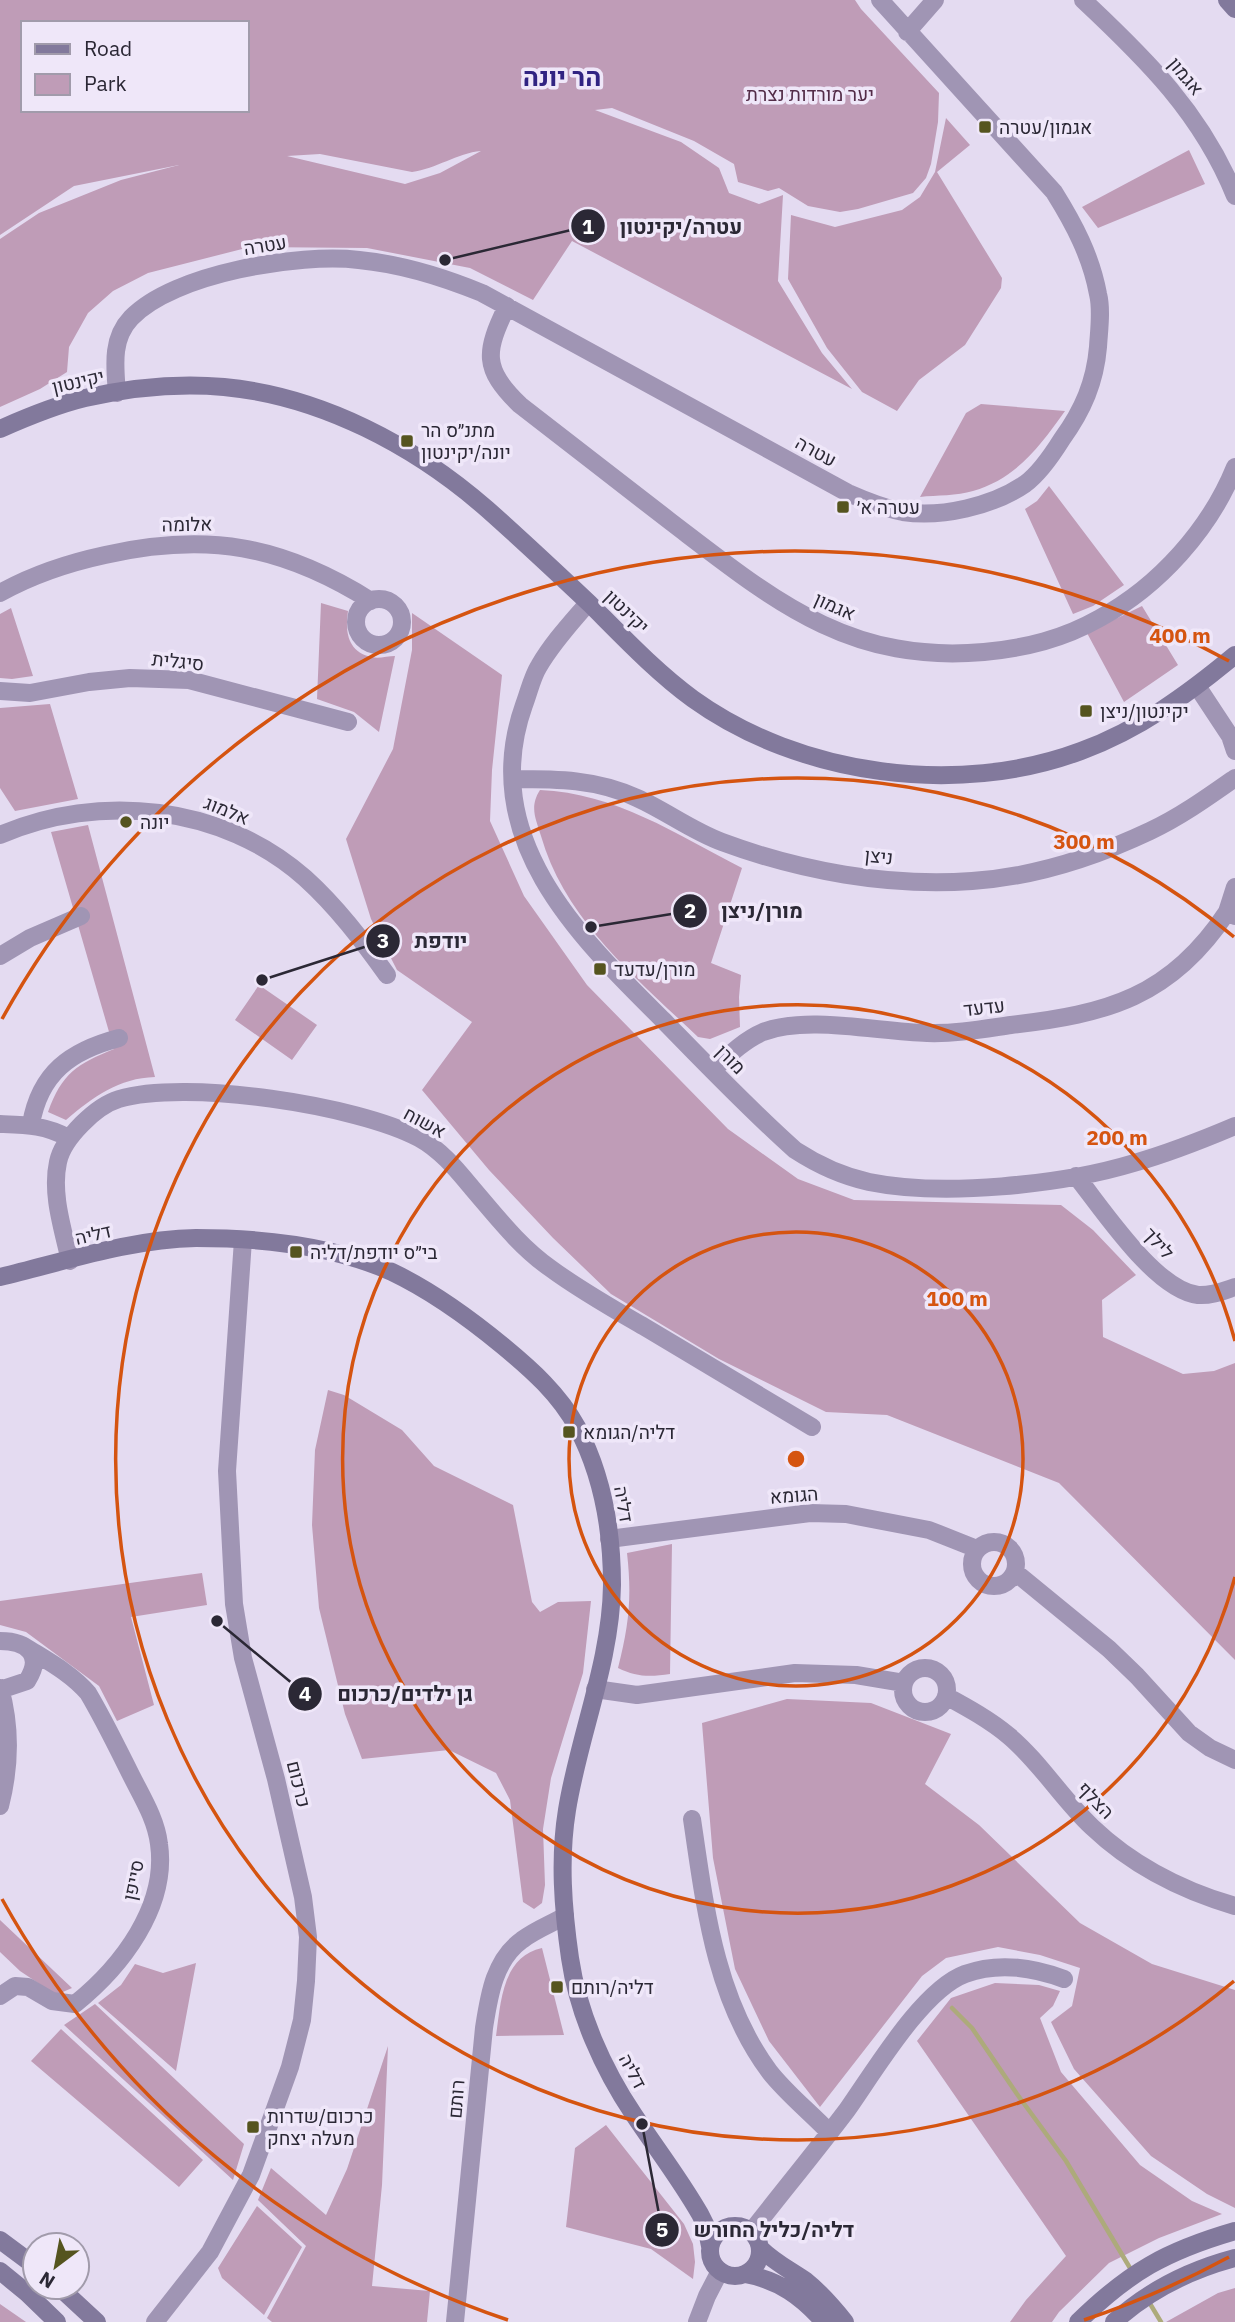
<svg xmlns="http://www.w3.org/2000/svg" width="1235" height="2322" font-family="'IBM Plex Sans',Heebo,sans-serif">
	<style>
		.green { fill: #bf9cb7; fill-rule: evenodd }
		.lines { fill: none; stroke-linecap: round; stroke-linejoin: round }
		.stream { stroke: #adaa7b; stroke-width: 4.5 }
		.street { stroke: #a095b4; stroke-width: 18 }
		.secondary { stroke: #82799c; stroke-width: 18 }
		.ring { fill: none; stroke: #d55410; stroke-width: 3.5 }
		.poi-dot { fill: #55541f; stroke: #efe7f9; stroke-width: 2.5 }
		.labels { text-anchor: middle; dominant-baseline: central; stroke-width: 7; stroke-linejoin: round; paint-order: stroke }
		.street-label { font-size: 19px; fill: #2b2835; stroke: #efe7f9 }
		.park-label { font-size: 19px; fill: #532c48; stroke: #efe7f9 }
		.poi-label { font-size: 19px; fill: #2b2835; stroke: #efe7f9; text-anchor: start }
		.district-label { font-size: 26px; font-weight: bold; fill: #312382; stroke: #efe7f9 }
		.centre { fill: #d55410; stroke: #efe7f9; stroke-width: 3.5 }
		.ring-label { font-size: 21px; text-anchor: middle; font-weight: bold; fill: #d55410; stroke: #efe7f9; stroke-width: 7; stroke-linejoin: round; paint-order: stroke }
		.leader { fill: none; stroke: #2b2835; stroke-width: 2.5 }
		.callout-dot { fill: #2b2835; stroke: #efe7f9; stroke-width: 2.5 }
		.mark-label { font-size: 21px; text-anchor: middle; font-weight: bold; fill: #fff }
		.callout-label { font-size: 21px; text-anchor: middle; font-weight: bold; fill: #2b2835; stroke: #efe7f9; stroke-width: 7; stroke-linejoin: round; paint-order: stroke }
	</style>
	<rect width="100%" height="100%" fill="#e4dbf1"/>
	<path class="green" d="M0 0H855L861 9 939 93 938 122 931 164 926 178 913 193 858 209 840 212 808 206 779 188 768 191 738 182 734 164 694 141 612 108 595 110 681 142 719 168 729 193 759 204 783 195 778 281 822 353 852 389 572 241 533 300 470 268 367 248 250 247 148 273 113 291 88 313 69 347 67 372 40 389 0 407V239L39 213 121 180 179 165 74 186 0 235ZM23 23H247V110H23ZM481 151 440 173 405 184 287 156 320 154 412 172C436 169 457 153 481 151Z
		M946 118 970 145 937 172 1002 278 1001 288 965 345 919 380 897 411 862 392 827 348 788 279 791 215 835 227 902 210 920 197 935 172Z
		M1189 150 1205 184 1098 228 1082 207Z
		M981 404 1065 411C1040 446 1017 478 973 491 957 496 937 495 920 497L966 413Z
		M1049 486 1124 585 1093 606 1073 614 1025 509 1037 501Z
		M321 603 348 611C345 631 347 652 372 657 378 659 388 656 395 656L379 732 354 712 317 699Z
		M1142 606 1178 665 1124 702 1087 633Z
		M11 608 33 676 12 679 0 678V614Z
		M412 613 502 675 492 770 490 821 524 896 587 985 728 1129 798 1179 854 1200 1061 1205 1093 1230 1136 1275 1102 1300 1103 1337 1183 1374 1214 1371 1235 1363V1660L1059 1483 887 1415 826 1412 719 1359 611 1294 553 1238 489 1170 422 1090 472 1022 397 970 371 919 346 839 393 749 412 650Z
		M50 704 78 799 15 811 0 788V708Z
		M540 790C615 793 676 834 742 868L711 963 741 975 739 997 740 1027 710 1039 698 1037C637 979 565 920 541 836 536 819 529 807 540 790Z
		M88 825 155 1077C119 1078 93 1097 66 1120L48 1112C62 1073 77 1064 114 1049L51 832Z
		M259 985 317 1025 292 1060 235 1020Z
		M328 1390 344 1395 402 1430 434 1466 513 1505 532 1602 540 1612 558 1602 591 1601 583 1673 551 1778 543 1829 545 1885 542 1903 534 1909 523 1902 510 1800 496 1773 449 1750 362 1759 345 1714 319 1608 312 1525 315 1450Z
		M672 1544 670 1674C650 1677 636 1677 618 1668 629 1625 632 1597 627 1553Z
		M202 1573 207 1605 131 1617 154 1705 117 1721 99 1686 26 1632 0 1625V1601Z
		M787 1699 871 1703 951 1734 925 1784 979 1825 1080 1923 1152 1964 1235 1990V2208L1207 2194 1151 2156 1074 2069 1051 2022 1072 2006 1080 1968 1040 1955 998 1947 946 1958 922 1976 820 2107 769 2041 735 1969 713 1858 702 1723Z
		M0 1920 72 1988 56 1995 20 1971 0 1952Z
		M542 1948 564 2035 496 2036C501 2002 502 1957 542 1948Z
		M196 1963 176 2071 98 2003 121 1985 135 1964 163 1973Z
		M995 1983 1039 1985 1060 1991 1053 2006 1040 2018 1061 2072 1140 2165 1192 2201 1222 2214 1159 2238 1109 2263 1059 2312 1052 2322H1010L1026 2300 1066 2256 917 2041 951 1998Z
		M95 2004 244 2144 233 2180 64 2025Z
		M61 2029 203 2160 179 2187 31 2061Z
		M388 2046 382 2185 372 2286 430 2291 427 2322H272L267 2318 306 2246 258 2200 271 2168 326 2215 347 2169Z
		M606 2125 684 2224 693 2244 695 2262 693 2279 651 2249 566 2227 575 2148Z
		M257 2206 302 2247 264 2315 222 2278 218 2268Z
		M1235 2288V2322H1166L1218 2293Z
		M0 2304 26 2322H0Z"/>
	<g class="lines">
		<path class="stream" d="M952 2008 972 2028 1017 2094 1066 2161 1133 2273
			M1149 2302 1161 2322"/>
		<path class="street" d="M1083 0C1146 59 1202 114 1235 196
			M907 32 935 0
			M507 306C485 352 482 368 520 405 570 444 621 483 671 522 772 599 848 664 984 652 1026 648 1063 639 1100 618 1159 586 1210 529 1235 467
			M117 393C115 367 111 339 131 318 174 273 299 253 359 260 401 264 443 277 482 293L848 493C866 501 883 508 903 512 941 518 993 506 1025 484 1040 473 1052 455 1062 439 1083 410 1095 382 1098 347 1099 330 1102 310 1098 294 1091 256 1074 224 1054 192L880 0
			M0 593C34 574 68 563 105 555 207 532 282 545 371 601
			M356 622a23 23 0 1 1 46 0a23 23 0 1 1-46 0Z
			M588 603C571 623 553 642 539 666 532 677 529 692 524 705 477 837 577 935 663 1020 706 1064 749 1109 795 1150 818 1165 842 1176 869 1182 943 1197 1061 1185 1134 1163 1169 1153 1202 1140 1235 1126
			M1197 686 1230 736 1235 751
			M0 691 30 693 89 682 130 678 189 680 348 722
			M513 779C556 779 597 779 637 798 666 811 692 831 722 842 800 871 888 887 972 881 1032 877 1095 857 1150 831 1180 817 1208 797 1235 778
			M0 835C99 792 223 805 305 878 337 907 362 940 387 975
			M1227 912 1235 887
			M0 956 30 938 81 916
			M713 1070C728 1056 744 1040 763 1032 807 1015 879 1032 927 1033 955 1034 983 1029 1011 1025 1107 1014 1171 997 1227 912L1235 916
			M0 1124C28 1125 44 1125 69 1138
			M31 1124C40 1073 70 1051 119 1038
			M1076 1176C1102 1208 1155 1290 1198 1295 1211 1296 1223 1291 1235 1287
			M70 1261C63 1229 51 1194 58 1162 63 1138 96 1106 119 1099 186 1079 357 1105 419 1138 441 1150 457 1170 472 1188 497 1217 519 1246 550 1268 581 1291 615 1310 648 1329 703 1362 757 1394 812 1427
			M609 1539 810 1513 846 1514 929 1530 977 1549
			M972 1564a22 22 0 1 1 44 0a22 22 0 1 1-44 0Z
			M1015 1572 1109 1649 1137 1676 1189 1733 1210 1748 1235 1760
			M0 1641C27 1641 44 1655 27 1681L0 1690
			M903 1690a22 22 0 1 1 44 0a22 22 0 1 1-44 0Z
			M0 1688C11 1727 10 1767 0 1806
			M595 1689 637 1695 795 1673 856 1675 904 1683
			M946 1696C968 1708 990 1720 1009 1736 1040 1762 1062 1799 1092 1827 1133 1866 1180 1890 1235 1906
			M692 1819C705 1907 715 1998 769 2071 786 2093 810 2112 829 2132
			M0 1996 15 1986 28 1987 52 2001 75 2004C121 1967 168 1907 159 1844 156 1819 142 1797 131 1775 117 1747 104 1720 88 1693 71 1673 46 1660 24 1646
			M751 2232C783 2191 816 2151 847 2110 874 2072 922 1990 965 1974 998 1962 1032 1967 1064 1979
			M155 2322 210 2252 251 2175 290 2067 302 2020 306 1981 308 1937 303 1897 276 1779 243 1658 234 1604 227 1471 243 1240
			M455 2322 484 2028C489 1996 494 1960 522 1940 535 1930 551 1924 565 1916
			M697 2322 707 2296 720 2271"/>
		<path class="secondary" d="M1227 0 1235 9
			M0 429C27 417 56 405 85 398 129 388 179 383 224 387 321 396 415 446 487 509 522 540 556 572 590 604 623 637 656 672 693 699 800 776 958 797 1081 751 1139 730 1188 694 1235 655
			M0 1277C63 1262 131 1239 196 1238 261 1238 332 1245 392 1272 432 1291 469 1318 503 1346 532 1370 559 1394 577 1427 603 1476 612 1531 612 1585 611 1662 579 1735 567 1810 559 1859 563 1909 570 1958 578 2013 603 2069 634 2115 656 2148 680 2179 700 2214L706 2226 710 2246
			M710 2251a25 25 0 1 1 50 0a25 25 0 1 1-50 0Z
			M0 2240 35 2266
			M760 2248C774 2262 790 2270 806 2281 821 2293 833 2307 845 2322
			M0 2271 27 2293 57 2322
			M745 2274C779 2280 802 2297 824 2322
			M59 2287 97 2322
			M1078 2322C1129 2272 1166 2251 1235 2231
			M1114 2322C1149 2290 1190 2270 1235 2258"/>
	</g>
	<g class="ring">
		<circle cx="796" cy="1459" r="227"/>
		<path d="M1235 1577A454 454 0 1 1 1235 1341"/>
		<path d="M1234 1981A681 681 0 1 1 1234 937"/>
		<path d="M1229 2257A908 908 0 0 1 1084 2320M508 2320A908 908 0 0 1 2 1899M2 1019A908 908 0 0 1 1229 661"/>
	</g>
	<g class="poi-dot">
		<rect x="978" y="120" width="14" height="14" rx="3.5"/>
		<rect x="400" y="434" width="14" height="14" rx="3.5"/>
		<rect x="836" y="500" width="14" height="14" rx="3.5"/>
		<rect x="1079" y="704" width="14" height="14" rx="3.5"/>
		<circle cx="126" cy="822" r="7"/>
		<rect x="593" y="962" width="14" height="14" rx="3.5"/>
		<rect x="289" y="1245" width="14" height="14" rx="3.5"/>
		<rect x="562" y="1425" width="14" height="14" rx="3.5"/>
		<rect x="550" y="1980" width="14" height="14" rx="3.5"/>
		<rect x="246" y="2120" width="14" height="14" rx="3.5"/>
	</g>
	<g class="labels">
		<g class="street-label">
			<text transform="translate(1186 76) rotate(50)">אגמון</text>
			<text transform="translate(265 245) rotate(-9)">עטרה</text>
			<text transform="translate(78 381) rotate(-13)">יקינטון</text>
			<text transform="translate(816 451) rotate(29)">עטרה</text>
			<text transform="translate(187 524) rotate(-1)">אלומה</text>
			<text transform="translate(835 606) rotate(24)">אגמון</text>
			<text transform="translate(627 611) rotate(44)">יקינטון</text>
			<text transform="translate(178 661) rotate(6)">סיגלית</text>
			<text transform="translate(227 810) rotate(22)">אלמוג</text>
			<text transform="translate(879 856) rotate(6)">ניצן</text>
			<text transform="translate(984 1007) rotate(-6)">עדעד</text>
			<text transform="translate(731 1059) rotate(45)">מורן</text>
			<text transform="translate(425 1122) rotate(28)">אשוח</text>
			<text transform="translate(93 1234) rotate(-13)">דליה</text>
			<text transform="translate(1159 1243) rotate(48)">לילך</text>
			<text transform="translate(794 1495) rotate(-4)">הגומא</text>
			<text transform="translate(624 1504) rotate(80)">דליה</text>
			<text transform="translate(299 1784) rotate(76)">כרכום</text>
			<text transform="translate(1096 1800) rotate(46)">הצלף</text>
			<text transform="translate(133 1880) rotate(-78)">סייפן</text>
			<text transform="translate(633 2071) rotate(62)">דליה</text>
			<text transform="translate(456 2099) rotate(-85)">רותם</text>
		</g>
		<g class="park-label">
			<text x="810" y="94">יער מורדות נצרת</text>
		</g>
		<g class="poi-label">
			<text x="999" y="127">אגמון/עטרה</text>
			<text x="421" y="430">מתנ״ס הר<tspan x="421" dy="22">יונה/יקינטון</tspan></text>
			<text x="857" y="507">עטרה א׳</text>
			<text x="1100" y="711">יקינטון/ניצן</text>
			<text x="140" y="822">יונה</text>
			<text x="614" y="969">מורן/עדעד</text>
			<text x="310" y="1252">בי״ס יודפת/דליה</text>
			<text x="583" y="1432">דליה/הגומא</text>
			<text x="571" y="1987">דליה/רותם</text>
			<text x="267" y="2116">כרכום/שדרות<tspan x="267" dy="22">מעלה יצחק</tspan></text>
		</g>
		<g class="district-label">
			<text x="562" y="76">הר יונה</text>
		</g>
	</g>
	<circle cx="796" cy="1459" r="10" class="centre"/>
	<g class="ring-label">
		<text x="1180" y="643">400 m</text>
		<text x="1084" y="849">300 m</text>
		<text x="1117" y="1145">200 m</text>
		<text x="957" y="1306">100 m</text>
	</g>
	<path class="leader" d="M445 260L588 226M591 927L690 911M262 980L383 941M217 1621L305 1694M642 2124L662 2230"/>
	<g class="callout-dot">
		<circle cx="445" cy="260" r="7"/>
		<circle cx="591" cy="927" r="7"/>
		<circle cx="262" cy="980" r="7"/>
		<circle cx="217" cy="1621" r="7"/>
		<circle cx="642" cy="2124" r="7"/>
		<circle cx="588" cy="226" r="18"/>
		<circle cx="690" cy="911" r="18"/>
		<circle cx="383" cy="941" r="18"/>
		<circle cx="305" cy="1694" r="18"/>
		<circle cx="662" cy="2230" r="18"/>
	</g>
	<g class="mark-label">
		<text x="588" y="234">1</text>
		<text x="690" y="918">2</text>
		<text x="383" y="948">3</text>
		<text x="305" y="1701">4</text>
		<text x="662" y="2237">5</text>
	</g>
	<g class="callout-label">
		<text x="681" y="234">עטרה/יקינטון</text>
		<text x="762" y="918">מורן/ניצן</text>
		<text x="441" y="948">יודפת</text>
		<text x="405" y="1701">גן ילדים/כרכום</text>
		<text x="774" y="2237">דליה/כליל החורש</text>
	</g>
	<rect x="21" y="21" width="228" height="91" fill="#efe7f9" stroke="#a19bab" stroke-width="2"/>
	<rect x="35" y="44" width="35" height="10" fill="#82799c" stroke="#a19bab" stroke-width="2"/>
	<text x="84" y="56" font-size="21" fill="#2b2835">Road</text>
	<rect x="35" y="74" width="35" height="21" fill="#bf9cb7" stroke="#a19bab" stroke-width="2"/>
	<text x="84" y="91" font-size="21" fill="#2b2835">Park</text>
	<g transform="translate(56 2266) rotate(212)"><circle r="33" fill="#efe7f9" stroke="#a19bab" stroke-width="2"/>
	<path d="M0-5L12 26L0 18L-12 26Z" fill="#55541f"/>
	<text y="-10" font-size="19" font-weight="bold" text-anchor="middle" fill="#2b2835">N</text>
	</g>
</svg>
